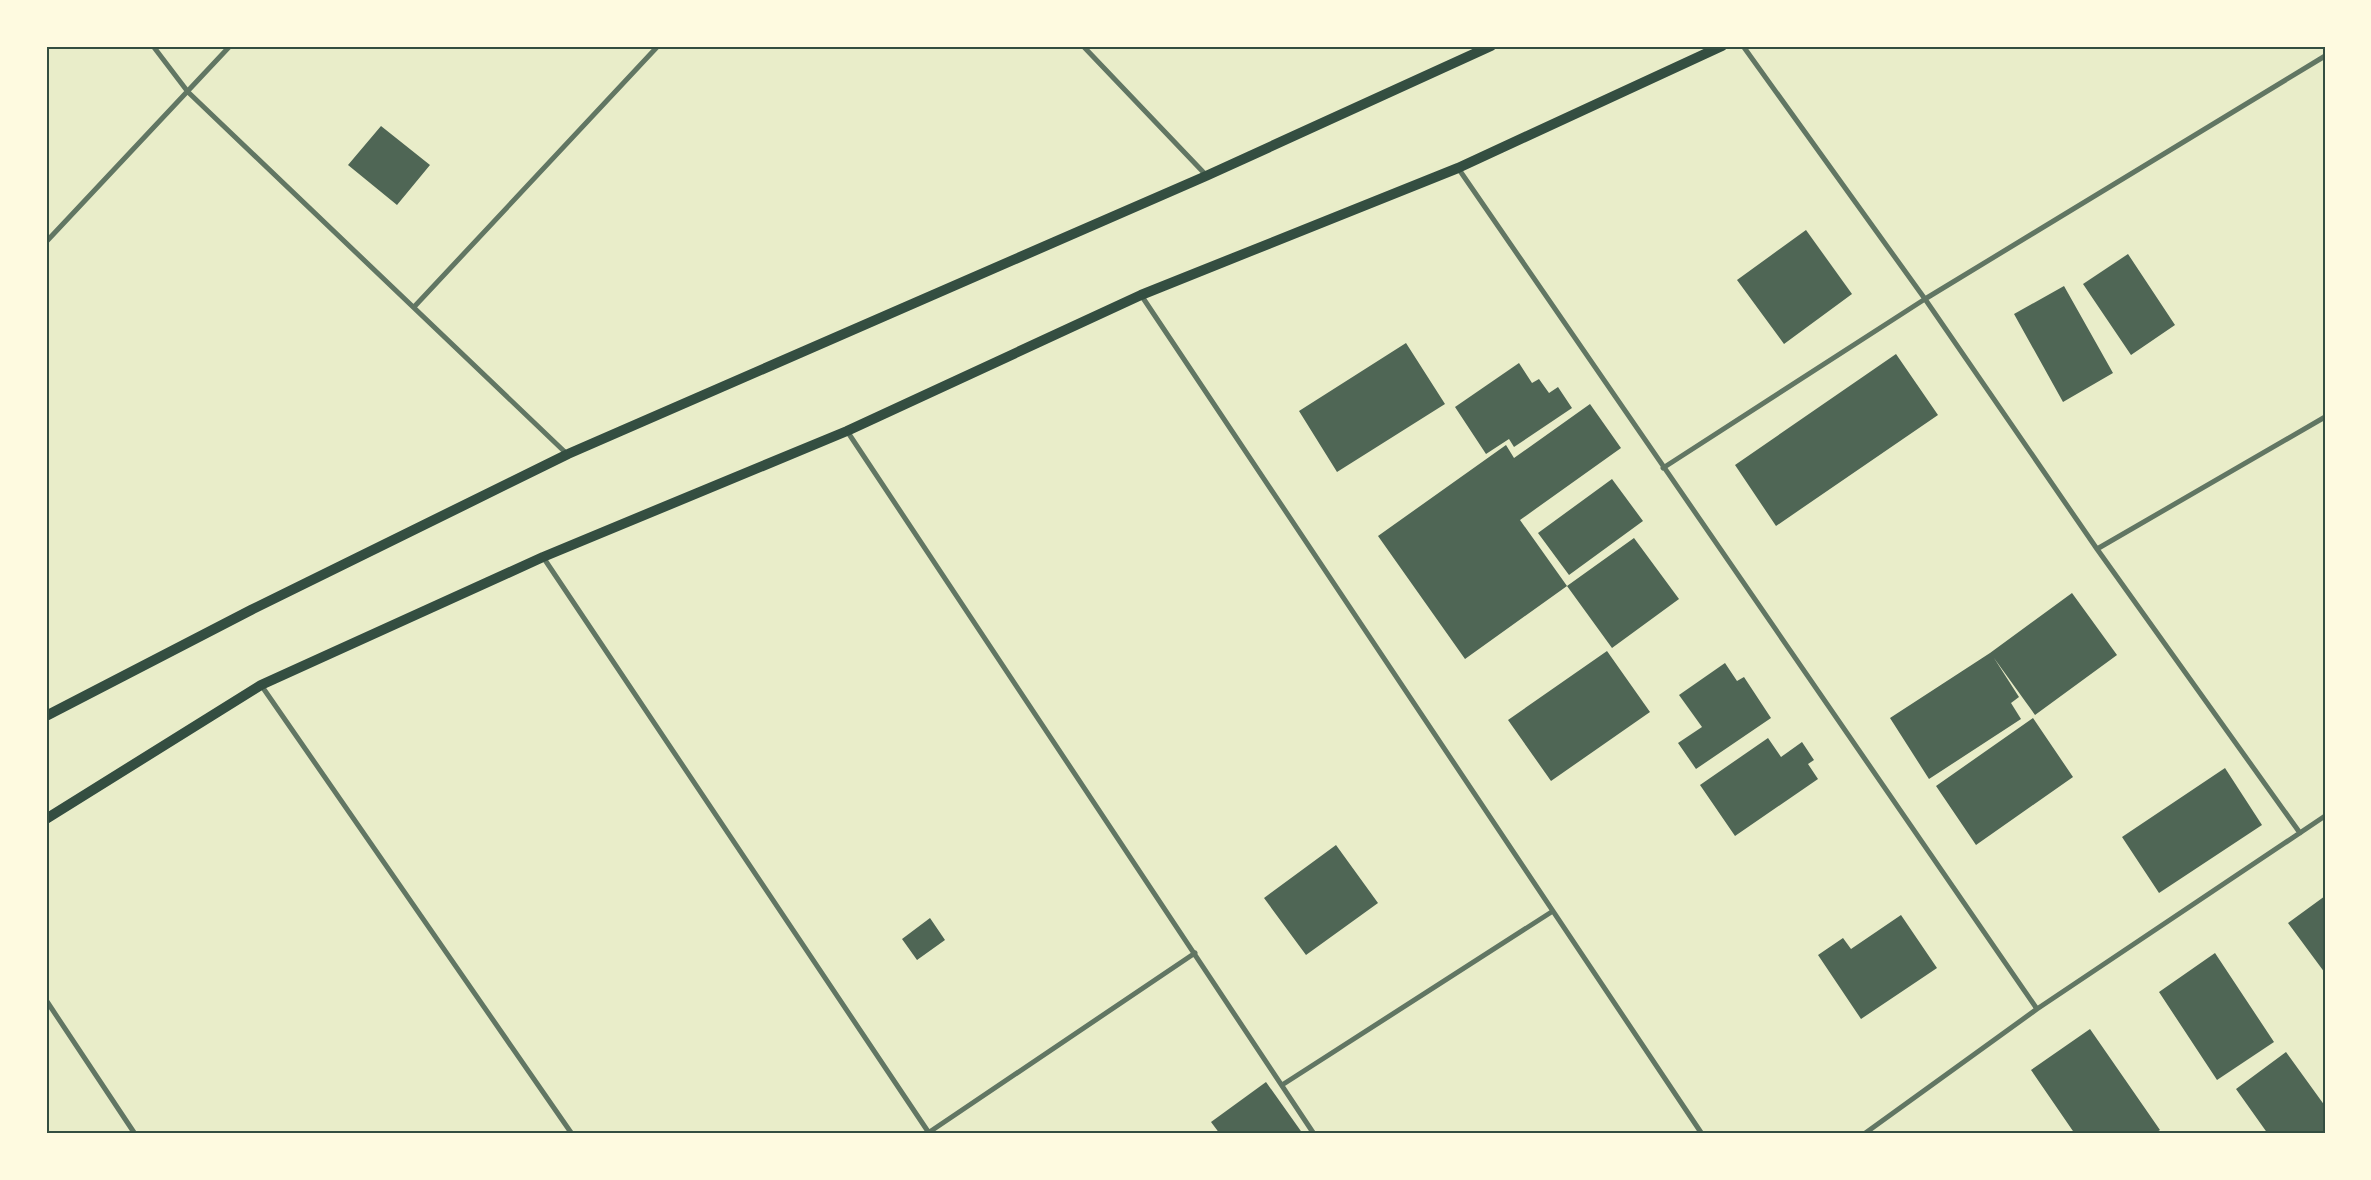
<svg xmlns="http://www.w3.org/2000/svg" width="2371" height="1180" font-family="Rubik,sans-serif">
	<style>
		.building { fill: #4f6655 }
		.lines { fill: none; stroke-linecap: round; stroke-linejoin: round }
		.minor { stroke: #617663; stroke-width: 5 }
		.secondary { stroke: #344e41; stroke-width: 10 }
		.neatline { fill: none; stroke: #344e41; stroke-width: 2 }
	</style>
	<rect width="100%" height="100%" fill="#e9edc9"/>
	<path class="building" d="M381 126 430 165 397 205 348 165Z
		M1806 230 1852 294 1784 344 1737 280Z
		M2128 254 2175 325 2131 355 2083 284Z
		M2064 286 2113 373 2063 402 2014 314Z
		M1406 343 1445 404 1337 472 1299 411Z
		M1896 354 1938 415 1776 526 1735 465Z
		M1519 363 1532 383 1539 379 1549 393 1558 387 1572 408 1514 447 1509 439 1486 454 1455 407Z
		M1590 404 1621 448 1520 520 1567 586 1465 659 1378 536 1506 445 1514 458Z
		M1612 479 1643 521 1569 575 1538 533Z
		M1634 538 1679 599 1612 648 1567 586Z
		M2072 593 2117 655 2035 715 1994 658 2019 697 2011 703 2021 719 1929 779 1890 718 1990 653Z
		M1607 651 1650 712 1551 781 1508 720Z
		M1725 663 1737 681 1744 677 1771 718 1696 769 1678 743 1702 727 1679 695Z
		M2033 718 2073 777 1976 845 1936 786Z
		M1768 738 1781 757 1802 742 1814 760 1808 764 1818 779 1735 836 1700 785Z
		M2225 768 2262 825 2159 893 2122 837Z
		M1336 845 1378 903 1306 955 1264 898Z
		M2325 896V973L2288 923Z
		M1901 915 1937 968 1861 1019 1818 955 1843 938 1851 949Z
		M930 918 945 940 917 960 902 939Z
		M2215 953 2274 1042 2217 1080 2159 992Z
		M2090 1029 2160 1130 2154 1134H2075L2031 1070Z
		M2286 1052 2325 1106V1134H2268L2236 1089Z
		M1266 1082 1303 1134H1220L1211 1122Z"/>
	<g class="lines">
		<path class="minor" d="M153 46 188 92 567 454
			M1083 46 1206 175
			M1743 46 1925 299 2097 549 2300 833
			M1458 168 2037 1009
			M46 242 230 46
			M1141 295 1702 1134
			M414 307 658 46
			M847 431 1314 1134
			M1663 468 1925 299 2325 56
			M2097 549 2325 417
			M543 557 929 1133
			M261 685 572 1134
			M46 1000 135 1134
			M1282 1085 1553 911
			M928 1133 1195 953
			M1864 1134 2037 1009 2325 816"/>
		<path class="secondary" d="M46 716 251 610 568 454 1206 176 1491 46
			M46 819 261 685 543 557 847 431 1141 295 1458 168 1722 46"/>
	</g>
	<rect width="2371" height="1180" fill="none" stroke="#fefae0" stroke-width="95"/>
	<rect x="48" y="48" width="2276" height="1084" class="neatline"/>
</svg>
